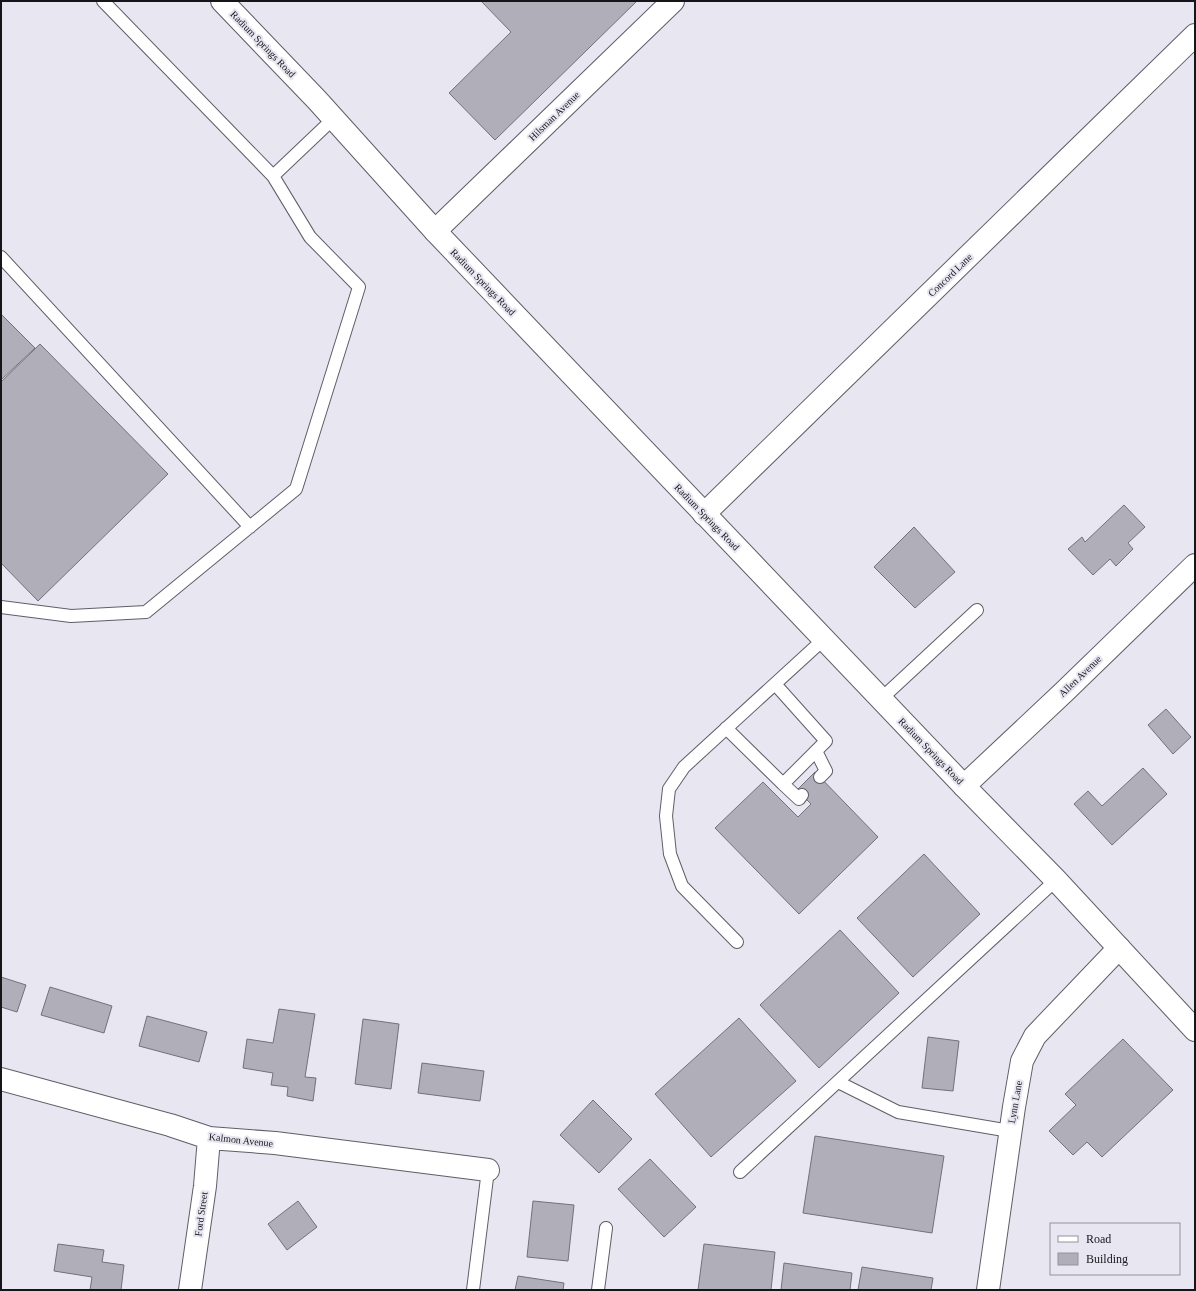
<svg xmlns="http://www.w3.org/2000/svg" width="1196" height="1291" font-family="Georgia,serif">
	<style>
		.building { fill: #b0aeb9; stroke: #72717b }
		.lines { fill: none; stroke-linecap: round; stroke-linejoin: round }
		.service-casing { stroke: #5f5e68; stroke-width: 14 }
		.minor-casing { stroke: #5f5e68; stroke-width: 24 }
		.secondary-casing { stroke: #5f5e68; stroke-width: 24 }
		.service { stroke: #fff; stroke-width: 12 }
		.minor { stroke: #fff; stroke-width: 22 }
		.secondary { stroke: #fff; stroke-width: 22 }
		.labels { text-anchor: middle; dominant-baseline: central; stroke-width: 4; stroke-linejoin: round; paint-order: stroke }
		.street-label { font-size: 10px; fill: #161519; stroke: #e8e6f1 }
	</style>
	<rect width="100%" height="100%" fill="#e8e6f1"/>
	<path class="building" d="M481 1H637L495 140 449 93 511 32Z
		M1 314 35 348 1 380Z
		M40 344 168 474 38 601 1 563V382Z
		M1124 505 1145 527 1128 543 1133 549 1116 566 1110 559 1093 575 1068 549 1082 537 1085 542Z
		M914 527 955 572 915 608 874 567Z
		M1166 709 1191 737 1173 754 1148 725Z
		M1143 768 1167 794 1112 845 1074 804 1088 791 1102 806Z
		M815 772 878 837 799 914 715 828 763 782 798 817 811 804 797 790Z
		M924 854 980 914 913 977 857 918Z
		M840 930 899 993 819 1068 760 1005Z
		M1 977 26 985 17 1012 1 1007Z
		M50 987 112 1006 104 1033 41 1015Z
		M279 1009 315 1014 305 1077 316 1078 313 1101 287 1096 288 1087 271 1085 273 1073 243 1068 247 1039 273 1043Z
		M147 1016 207 1032 199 1062 139 1046Z
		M739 1018 796 1081 711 1157 655 1094Z
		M363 1019 399 1024 391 1089 355 1084Z
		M928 1037 959 1041 953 1091 922 1088Z
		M1123 1039 1173 1090 1102 1157 1087 1142 1073 1155 1049 1131 1076 1105 1065 1094Z
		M422 1063 484 1071 480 1101 418 1093Z
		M593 1100 632 1139 599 1173 560 1135Z
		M815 1136 944 1156 932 1233 803 1213Z
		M650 1159 696 1207 664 1237 618 1189Z
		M298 1201 317 1227 287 1250 268 1224Z
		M533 1201 574 1205 568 1261 527 1257Z
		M58 1244 104 1250 102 1262 124 1265 121 1290H90L92 1277 54 1271Z
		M704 1244 775 1252 771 1290H698Z
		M784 1263 852 1273 850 1290H781Z
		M862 1267 933 1278 931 1290H858Z
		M518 1276 564 1283 563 1290H515Z"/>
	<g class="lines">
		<g class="service-casing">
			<path id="service" d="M273 176 333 119
				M1 257 250 527
				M1 607 71 616 146 612 296 489 359 287 310 237 273 176 103 1
				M881 699 977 610
				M726 728 783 784 826 741 775 684
				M816 751 826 771 820 777
				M783 784 799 799 802 795
				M737 942 682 886 670 854 666 816 669 789 684 767 824 639
				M838 1082 898 1112 1010 1131
				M740 1172 1056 880
				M473 1290 488 1170
				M598 1290 606 1228"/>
		</g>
		<g class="minor-casing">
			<path id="minor" d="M435 231 673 1
				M704 514 1195 35
				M964 786 1064 692 1195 565
				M1 1079 170 1125 209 1138 275 1143 488 1170
				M190 1290 205 1186 209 1138
				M988 1290 1014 1107 1022 1061 1035 1036 1119 948"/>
		</g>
		<g class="secondary-casing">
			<path id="secondary" d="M222 1 317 100 435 231 964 786 1056 880 1195 1030"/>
		</g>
		<use href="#service" class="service"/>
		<use href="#minor" class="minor"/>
		<use href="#secondary" class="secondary"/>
	</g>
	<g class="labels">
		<g class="street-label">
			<text transform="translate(263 44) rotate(46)">Radium Springs Road</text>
			<text transform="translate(554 116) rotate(-44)">Hilsman Avenue</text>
			<text transform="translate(950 275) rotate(-44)">Concord Lane</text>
			<text transform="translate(483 282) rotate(46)">Radium Springs Road</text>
			<text transform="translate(707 517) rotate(46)">Radium Springs Road</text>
			<text transform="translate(1080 676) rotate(-44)">Allen Avenue</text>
			<text transform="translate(931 751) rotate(46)">Radium Springs Road</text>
			<text transform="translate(1015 1102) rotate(-80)">Lynn Lane</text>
			<text transform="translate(241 1140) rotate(6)">Kalmon Avenue</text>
			<text transform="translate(201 1214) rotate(-82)">Ford Street</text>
		</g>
	</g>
	<rect width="1196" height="1291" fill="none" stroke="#161519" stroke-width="4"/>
	<rect x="1050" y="1223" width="130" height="52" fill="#e8e6f1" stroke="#94929b"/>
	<rect x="1058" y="1236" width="20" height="6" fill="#ffffff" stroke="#94929b"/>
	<text x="1086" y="1243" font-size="12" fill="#161519">Road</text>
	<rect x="1058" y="1253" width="20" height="12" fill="#b0aeb9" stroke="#94929b"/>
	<text x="1086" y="1263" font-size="12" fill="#161519">Building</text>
</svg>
